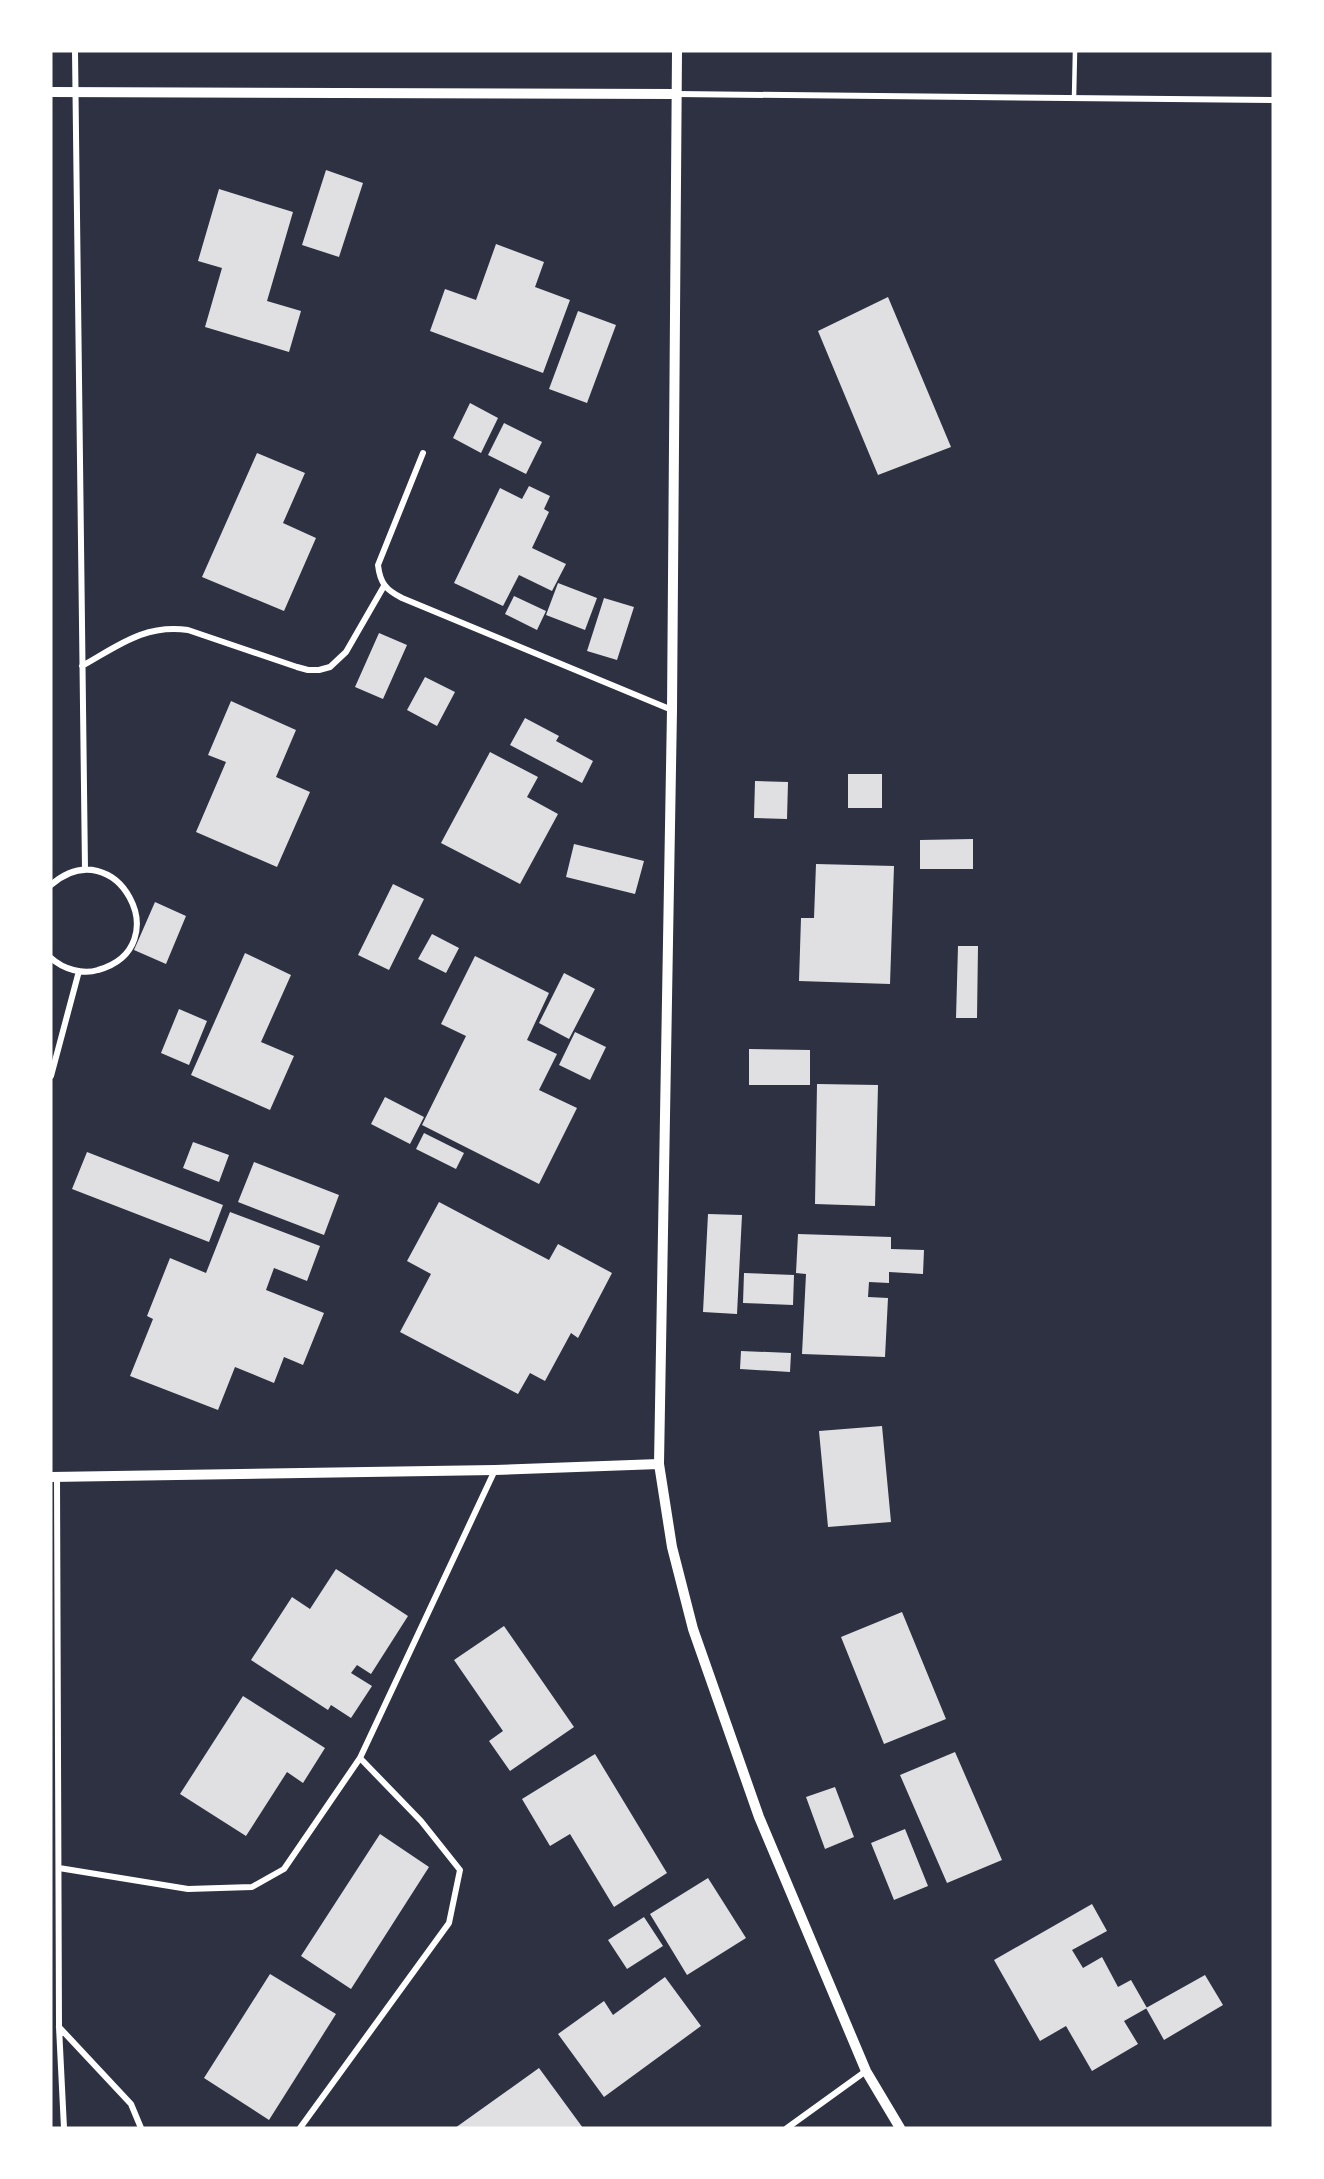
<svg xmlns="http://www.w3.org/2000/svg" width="1324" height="2179" font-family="'Fira Sans',sans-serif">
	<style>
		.building { fill: #e0e0e3 }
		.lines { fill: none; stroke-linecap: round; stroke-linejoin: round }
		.service { stroke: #fff; stroke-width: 4.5 }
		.minor { stroke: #fff; stroke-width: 6 }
		.tertiary { stroke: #fff; stroke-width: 10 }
	</style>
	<rect width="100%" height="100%" fill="#2d3142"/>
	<path class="building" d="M326 170 363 183 339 257 302 245Z
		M219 189 293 212 267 301 301 311 289 352 205 327 222 268 198 261Z
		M496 244 544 262 535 287 570 300 543 373 430 331 445 289 476 300Z
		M888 297 951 447 878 475 818 331Z
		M578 311 616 325 587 403 549 389Z
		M470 403 498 418 481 453 453 438Z
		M504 423 542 442 526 474 488 455Z
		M257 453 305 473 283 523 316 538 284 611 202 577Z
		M529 486 550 496 544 509 549 512 532 548 566 564 552 591 519 575 503 606 454 583 500 488 522 499Z
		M558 583 597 598 585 630 546 615Z
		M514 596 546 611 537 630 505 614Z
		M604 598 634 607 617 660 587 651Z
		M379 633 407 645 383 699 355 687Z
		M425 677 455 692 437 726 407 710Z
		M231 701 296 730 276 777 310 792 277 867 196 832 226 762 208 755Z
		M525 718 559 736 556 741 593 761 582 783 510 745Z
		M490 752 538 777 527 797 558 814 520 884 441 843Z
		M848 774H882V808H848Z
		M755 781 788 782 787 819 754 818Z
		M973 839V869H920V840Z
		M574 844 644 861 635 894 566 877Z
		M816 864 894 866 890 984 799 981 801 918H814Z
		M393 884 424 899 389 970 358 955Z
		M155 902 186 916 166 964 134 950Z
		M432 934 459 948 446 973 418 959Z
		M958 946H978L977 1018H956Z
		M245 953 291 975 261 1042 294 1056 270 1110 191 1075Z
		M475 956 549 993 527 1040 557 1054 539 1090 577 1108 539 1184 422 1125 466 1036 441 1024Z
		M564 973 595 989 569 1039 539 1023Z
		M179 1009 207 1021 189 1065 161 1053Z
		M575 1032 606 1047 590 1080 559 1065Z
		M749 1049 810 1050V1085H749Z
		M817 1084 878 1085 875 1206 815 1204Z
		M385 1097 424 1117 410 1144 371 1124Z
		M424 1133 464 1153 456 1169 416 1149Z
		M193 1142 229 1155 219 1182 183 1168Z
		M87 1152 223 1205 209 1242 72 1189Z
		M254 1162 339 1195 324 1235 238 1202Z
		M439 1202 549 1260 558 1244 612 1273 578 1338 571 1333 545 1381 530 1373 518 1394 400 1332 431 1274 407 1261Z
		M230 1212 320 1246 307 1281 274 1268 266 1290 324 1313 303 1365 284 1357 274 1383 235 1367 218 1410 130 1376 153 1319 147 1316 170 1258 206 1273Z
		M708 1214 742 1215 737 1314 703 1312Z
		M798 1234 891 1237V1249L924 1250 923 1274 889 1272V1283L869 1282 868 1297 888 1298 885 1357 802 1354 806 1274 796 1273Z
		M744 1273 794 1275 793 1305 743 1303Z
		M741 1351 791 1353 790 1372 740 1369Z
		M882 1426 891 1522 828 1527 819 1431Z
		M336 1569 408 1616 371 1674 357 1665 351 1673 372 1686 351 1718 331 1705 328 1710 251 1660 292 1597 310 1609Z
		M902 1612 946 1719 884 1744 841 1637Z
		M504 1626 574 1727 510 1771 489 1741 503 1731 454 1660Z
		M243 1696 325 1748 303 1783 287 1772 246 1836 180 1794Z
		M955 1752 1002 1860 947 1883 900 1775Z
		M595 1754 667 1873 614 1907 570 1834 550 1846 522 1799Z
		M835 1787 854 1837 825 1849 806 1797Z
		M905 1829 928 1886 894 1900 871 1843Z
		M380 1834 429 1867 351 1989 301 1956Z
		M708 1878 746 1938 687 1975 650 1914Z
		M1092 1904 1107 1931 1072 1950 1083 1968 1102 1957 1118 1987 1131 1980 1147 2008 1124 2021 1138 2044 1092 2071 1066 2026 1040 2041 994 1960Z
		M644 1917 663 1946 627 1969 608 1940Z
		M270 1974 336 2014 269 2120 204 2078Z
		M1205 1975 1223 2005 1164 2040 1146 2008Z
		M665 1977 701 2026 604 2097 558 2034 604 2001 613 2015Z
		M539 2068 583 2128H455Z"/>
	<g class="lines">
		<path class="service" d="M1074 98 1075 51"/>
		<path class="minor" d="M75 51 85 870
			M677 94 1273 100
			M423 453 378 565C380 583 386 590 402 598L672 710
			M82 666C118 646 144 624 188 630L297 667 308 670H319L330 667 346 652 384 586
			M51 885C116 828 180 947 98 970 83 975 63 969 51 958
			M51 1076 79 971
			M57 1477 59 2027 64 2128
			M59 1868 188 1889 252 1887 284 1869 360 1758
			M59 2027 131 2104 141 2128
			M300 2128 449 1923 460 1870 421 1821 360 1758 495 1470
			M787 2128 866 2071"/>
		<path class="tertiary" d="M677 51 672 710 659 1464 672 1547 693 1629 759 1817 866 2071 900 2128
			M51 92 677 94
			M51 1477 495 1470 659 1464"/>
	</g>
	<rect width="1324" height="2179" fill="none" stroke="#ffffff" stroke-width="105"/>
</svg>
